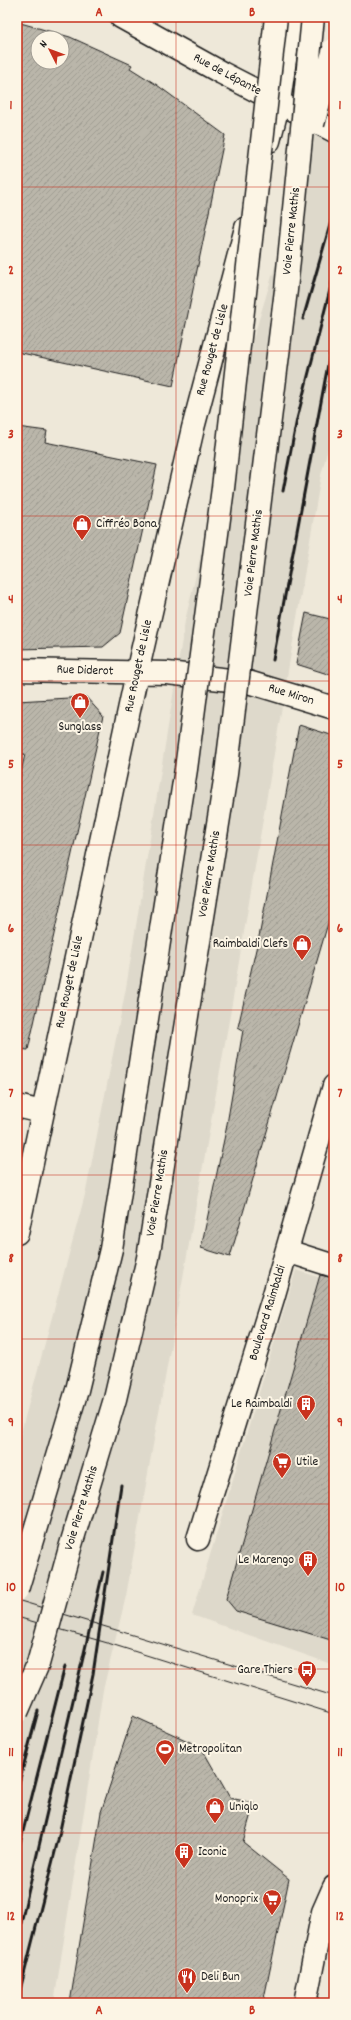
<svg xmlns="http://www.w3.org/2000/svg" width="351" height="2020" font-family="Dekko,sans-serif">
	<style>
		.built { fill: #ded9cb }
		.building { fill: url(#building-hatch); stroke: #1c1c1c; fill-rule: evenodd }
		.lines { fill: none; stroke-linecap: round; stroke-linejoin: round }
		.minor-casing { stroke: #1c1c1c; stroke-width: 25 }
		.tertiary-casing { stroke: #1c1c1c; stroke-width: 25 }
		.minor { stroke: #fcf5e5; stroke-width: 22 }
		.tertiary { stroke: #fcf5e5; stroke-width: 22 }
		.tram { stroke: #1c1c1c; stroke-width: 1 }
		.rail { stroke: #1c1c1c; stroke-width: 3 }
		.trunk-bridge-casing { stroke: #1c1c1c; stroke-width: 25; stroke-linecap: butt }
		.trunk-bridge { stroke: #fcf5e5; stroke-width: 22 }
		.grid { fill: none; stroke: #c8321e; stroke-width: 1; stroke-opacity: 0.55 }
		.labels { text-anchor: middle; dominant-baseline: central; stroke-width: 4; stroke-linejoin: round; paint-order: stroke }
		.street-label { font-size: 13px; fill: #1c1c1c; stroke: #fcf5e5 }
		.poi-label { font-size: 13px; fill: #1c1c1c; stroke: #fcf5e5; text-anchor: start }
		.neatline { fill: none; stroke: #c8321e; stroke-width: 1.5 }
		.grid-label { font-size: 13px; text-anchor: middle; font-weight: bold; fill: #c8321e }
	</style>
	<defs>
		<pattern id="building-hatch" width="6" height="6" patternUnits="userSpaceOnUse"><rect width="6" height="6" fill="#bab6aa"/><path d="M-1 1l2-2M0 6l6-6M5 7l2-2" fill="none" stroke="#9f9c92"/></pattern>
	</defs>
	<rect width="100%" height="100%" fill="#eee8d9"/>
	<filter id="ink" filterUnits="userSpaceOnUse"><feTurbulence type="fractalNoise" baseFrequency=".025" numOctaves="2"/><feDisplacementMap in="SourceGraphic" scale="8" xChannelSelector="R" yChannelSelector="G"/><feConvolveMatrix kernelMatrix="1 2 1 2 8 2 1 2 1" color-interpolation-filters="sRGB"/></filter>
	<g filter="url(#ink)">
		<path class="built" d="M334 71V426L321 475 230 1015 126 1596 103 1690 54 2003H17V1447L86 1191 126 988 185 621 251 346Z
			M296 1270 334 1282V1665L192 1615Z"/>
		<path class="building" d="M17 22 70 37 132 65 130 68 157 85 225 135 173 386 17 352ZM38 38H62V62H38Z
			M17 427 47 431 45 442 157 465 120 633 103 647 17 649Z
			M306 613 334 620V676L296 664Z
			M86 697 103 716 28 1050 17 1049V791L25 754H17V701Z
			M299 725 334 736V903L230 1257 201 1248 226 1130 243 1030 238 1027 260 932Z
			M320 1275 334 1278V1641L236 1611 226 1599Z
			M133 1716 201 1747 230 1798 254 1803 243 1842 289 1879 263 2003H70L101 1812Z"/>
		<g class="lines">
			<g class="minor-casing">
				<path id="minor" d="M121 17 222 73 334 131
					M269 141 279 102 291 17
					M17 670 167 673 248 682 334 708
					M17 1106 42 1112
					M17 1233 137 673 193 428 246 228
					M287 1251 334 1266
					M198 1539 273 1298 334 1086"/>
			</g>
			<g class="tertiary-casing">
				<path id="tertiary" d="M305 2003 323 1912 334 1887"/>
			</g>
			<use href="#minor" class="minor"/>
			<use href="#tertiary" class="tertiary"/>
			<path class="tram" d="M17 1600 334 1696
				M17 1617 111 1644 334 1714"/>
			<path class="rail" d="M303 319 334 211
				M283 491 297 419 334 274
				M273 660 334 332
				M17 1790 38 1711
				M17 1855 65 1666
				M17 1940 103 1572
				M17 2002 58 1840 93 1674 121 1485"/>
			<g class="trunk-bridge-casing">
				<path id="trunk-bridge" d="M313 124 334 49
					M17 1590 77 1390 111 1249 186 769 223 488 276 17
					M17 1712 38 1664 70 1548 115 1399 148 1258 226 774 286 290 313 17"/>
			</g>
			<use href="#trunk-bridge" class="trunk-bridge"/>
		</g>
	</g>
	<path class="grid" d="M176 17V2003M17 187H334M17 351H334M17 516H334M17 681H334M17 845H334M17 1010H334M17 1175H334M17 1339H334M17 1504H334M17 1669H334M17 1833H334"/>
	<defs>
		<g id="shop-pin" transform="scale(1)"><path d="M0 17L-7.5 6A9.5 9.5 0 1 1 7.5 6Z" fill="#c8321e" stroke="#fcf5e5"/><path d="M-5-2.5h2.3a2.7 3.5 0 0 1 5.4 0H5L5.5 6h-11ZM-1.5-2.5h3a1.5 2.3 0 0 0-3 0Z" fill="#fff"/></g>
		<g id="building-pin" transform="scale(1)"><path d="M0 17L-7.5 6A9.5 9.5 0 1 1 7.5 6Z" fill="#c8321e" stroke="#fcf5e5"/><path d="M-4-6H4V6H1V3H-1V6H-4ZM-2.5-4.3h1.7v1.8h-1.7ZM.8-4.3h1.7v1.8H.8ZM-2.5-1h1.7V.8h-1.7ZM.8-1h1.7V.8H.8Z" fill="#fff"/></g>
		<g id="supermarket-pin" transform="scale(1)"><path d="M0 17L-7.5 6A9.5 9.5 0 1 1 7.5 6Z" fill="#c8321e" stroke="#fcf5e5"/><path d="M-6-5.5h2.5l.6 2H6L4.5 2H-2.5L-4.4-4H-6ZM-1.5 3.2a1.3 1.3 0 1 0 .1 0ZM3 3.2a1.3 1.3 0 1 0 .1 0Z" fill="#fff"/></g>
		<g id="bus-pin" transform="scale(1)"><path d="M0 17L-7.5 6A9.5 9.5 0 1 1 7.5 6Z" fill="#c8321e" stroke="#fcf5e5"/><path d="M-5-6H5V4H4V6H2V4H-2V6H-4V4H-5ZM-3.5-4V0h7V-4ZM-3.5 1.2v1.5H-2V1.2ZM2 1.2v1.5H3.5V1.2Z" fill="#fff"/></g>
		<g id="stadium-pin" transform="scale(1)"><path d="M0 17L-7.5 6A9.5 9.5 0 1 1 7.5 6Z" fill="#c8321e" stroke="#fcf5e5"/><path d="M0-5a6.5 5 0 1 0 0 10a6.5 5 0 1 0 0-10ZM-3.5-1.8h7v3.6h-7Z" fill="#fff"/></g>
		<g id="restaurant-pin" transform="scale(1)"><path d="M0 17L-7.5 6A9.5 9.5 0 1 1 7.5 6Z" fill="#c8321e" stroke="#fcf5e5"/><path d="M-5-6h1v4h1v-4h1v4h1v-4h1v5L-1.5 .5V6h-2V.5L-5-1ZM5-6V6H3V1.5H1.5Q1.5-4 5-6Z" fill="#fff"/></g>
	</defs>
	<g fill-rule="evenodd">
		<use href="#shop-pin" x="82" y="524"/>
		<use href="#shop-pin" x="80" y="702"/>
		<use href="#shop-pin" x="302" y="944"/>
		<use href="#building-pin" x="306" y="1404"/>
		<use href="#supermarket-pin" x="282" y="1462"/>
		<use href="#building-pin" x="308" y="1560"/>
		<use href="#bus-pin" x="307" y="1670"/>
		<use href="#stadium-pin" x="165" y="1749"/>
		<use href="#shop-pin" x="215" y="1807"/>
		<use href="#building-pin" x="184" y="1852"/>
		<use href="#supermarket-pin" x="272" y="1899"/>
		<use href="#restaurant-pin" x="187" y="1977"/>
	</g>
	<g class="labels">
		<g class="street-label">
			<text transform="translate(227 75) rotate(28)">Rue de Lépante</text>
			<text transform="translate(292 231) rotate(-84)">Voie Pierre Mathis</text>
			<text transform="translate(213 350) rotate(-75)">Rue Rouget de Lisle</text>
			<text transform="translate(254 553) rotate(-83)">Voie Pierre Mathis</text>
			<text transform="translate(139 666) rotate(-78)">Rue Rouget de Lisle</text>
			<text transform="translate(85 671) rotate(2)">Rue Diderot</text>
			<text transform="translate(291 695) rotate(17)">Rue Miron</text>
			<text transform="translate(210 874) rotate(-81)">Voie Pierre Mathis</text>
			<text transform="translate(70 982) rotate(-78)">Rue Rouget de Lisle</text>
			<text transform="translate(158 1193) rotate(-81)">Voie Pierre Mathis</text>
			<text transform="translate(268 1313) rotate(-73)">Boulevard Raimbaldi</text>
			<text transform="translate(82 1508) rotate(-73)">Voie Pierre Mathis</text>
		</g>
		<g class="poi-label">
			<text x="96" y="524">Ciffréo Bona</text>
			<text x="80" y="727" text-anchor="middle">Sunglass</text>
			<text x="288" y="944" text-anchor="end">Raimbaldi Clefs</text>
			<text x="292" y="1404" text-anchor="end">Le Raimbaldi</text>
			<text x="296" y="1462">Utile</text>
			<text x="294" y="1560" text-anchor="end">Le Marengo</text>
			<text x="293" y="1670" text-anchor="end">Gare Thiers</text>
			<text x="179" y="1749">Metropolitan</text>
			<text x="229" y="1807">Uniqlo</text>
			<text x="198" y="1852">Iconic</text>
			<text x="258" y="1899" text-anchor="end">Monoprix</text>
			<text x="201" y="1977">Deli Bun</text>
		</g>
	</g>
	<rect width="351" height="2020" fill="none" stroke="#fcf5e5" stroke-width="44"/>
	<g transform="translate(50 50) rotate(312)"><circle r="19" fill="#fcf5e5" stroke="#a29e95"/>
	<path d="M0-3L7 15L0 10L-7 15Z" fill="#c8321e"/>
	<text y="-6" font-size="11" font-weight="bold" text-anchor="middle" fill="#1c1c1c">N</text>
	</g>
	<rect x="22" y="22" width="307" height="1976" class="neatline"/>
	<g class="grid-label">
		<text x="99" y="16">A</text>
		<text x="252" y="16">B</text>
		<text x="11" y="109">1</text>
		<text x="340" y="109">1</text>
		<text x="11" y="274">2</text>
		<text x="340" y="274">2</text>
		<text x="11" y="438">3</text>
		<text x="340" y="438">3</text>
		<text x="11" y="603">4</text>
		<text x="340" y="603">4</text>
		<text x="11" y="768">5</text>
		<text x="340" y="768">5</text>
		<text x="11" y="932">6</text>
		<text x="340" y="932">6</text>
		<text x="11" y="1097">7</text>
		<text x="340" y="1097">7</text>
		<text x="11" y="1262">8</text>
		<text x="340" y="1262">8</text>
		<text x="11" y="1426">9</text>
		<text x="340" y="1426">9</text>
		<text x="11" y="1591">10</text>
		<text x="340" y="1591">10</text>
		<text x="11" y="1756">11</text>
		<text x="340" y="1756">11</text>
		<text x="11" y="1920">12</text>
		<text x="340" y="1920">12</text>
		<text x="99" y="2014">A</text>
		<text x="252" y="2014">B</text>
	</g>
</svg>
